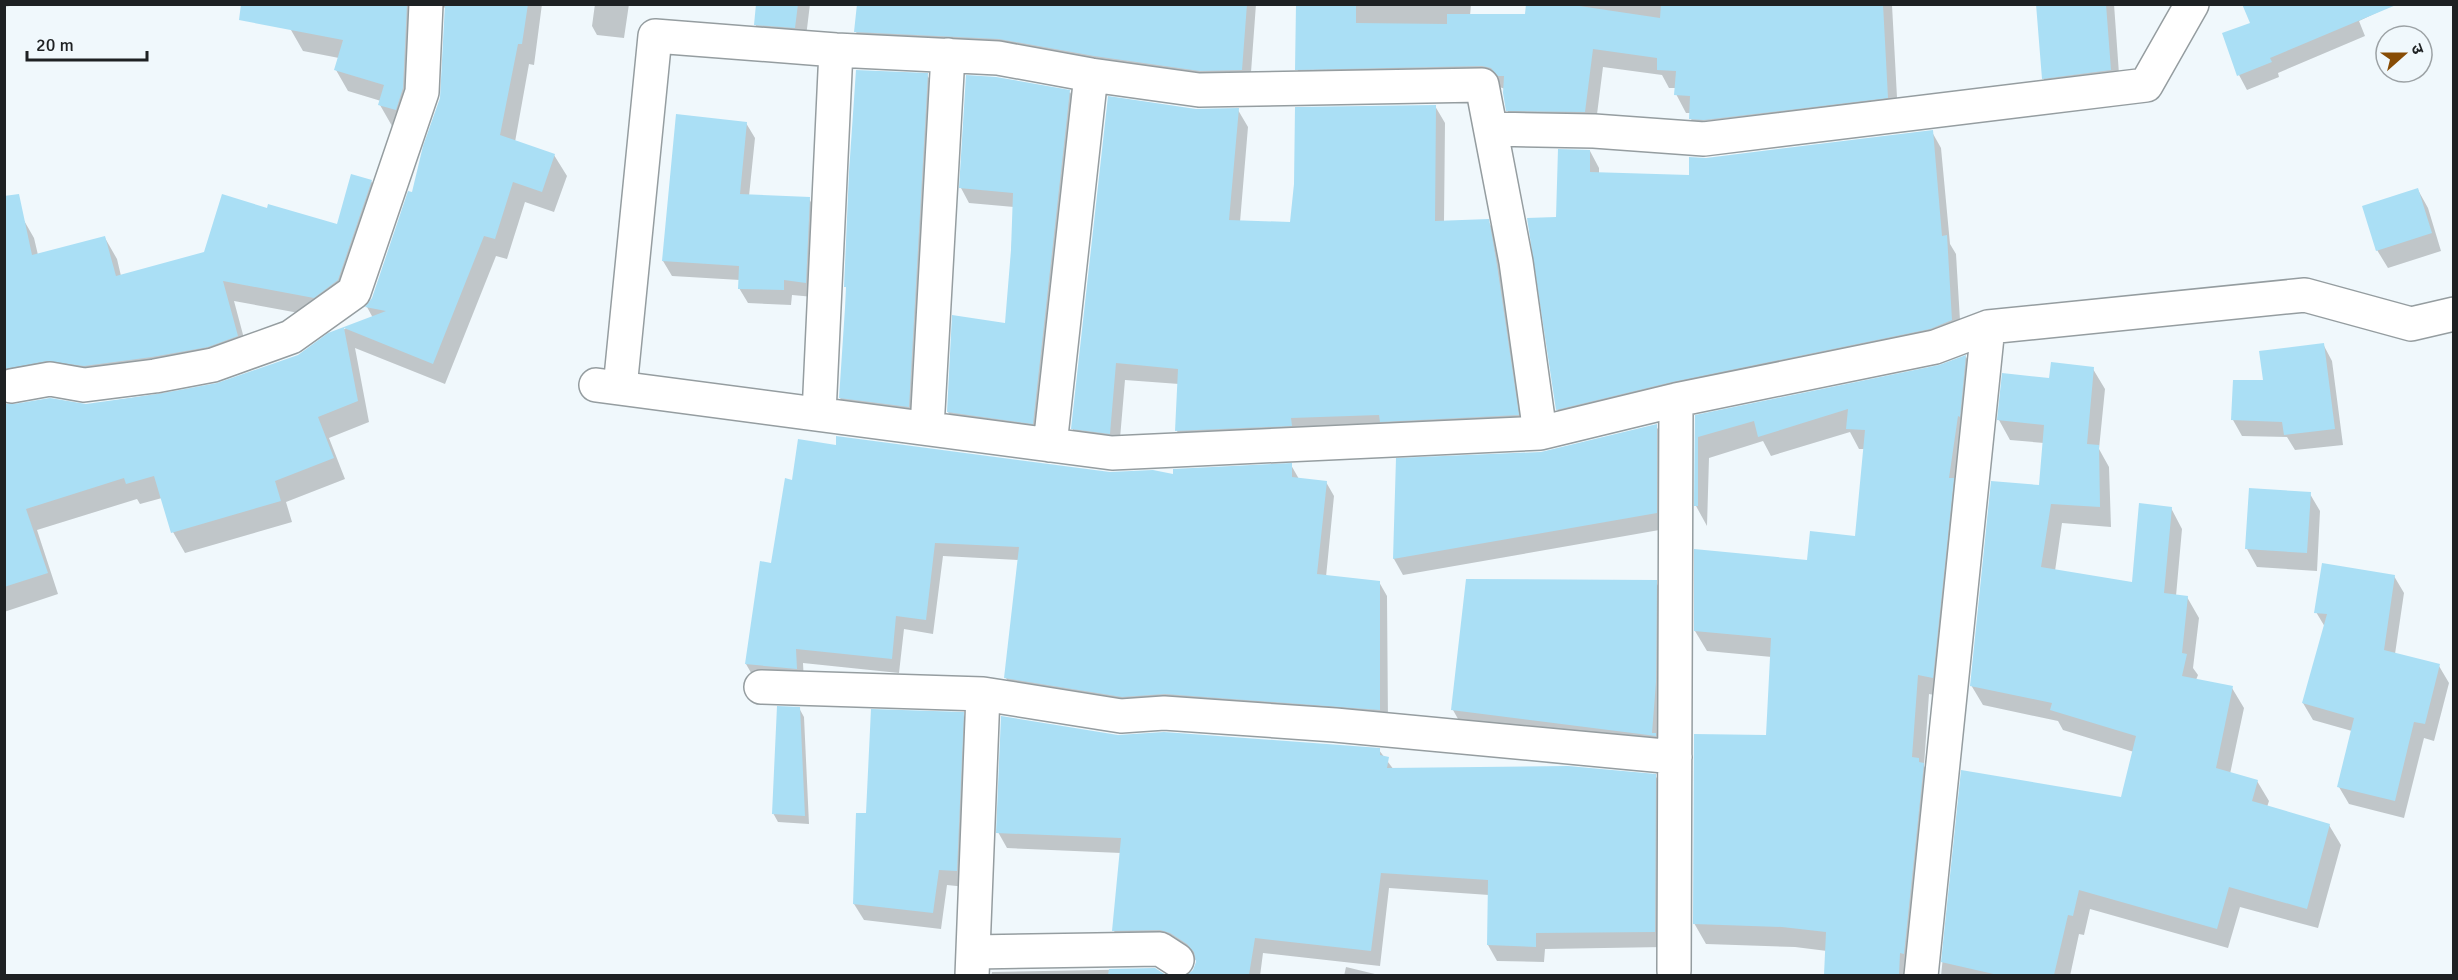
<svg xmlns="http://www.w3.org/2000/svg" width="2458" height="980" font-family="Signika,'Noto Sans Devanagari',sans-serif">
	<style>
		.shadow { fill: #0003 }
		.building { fill: #aadff5 }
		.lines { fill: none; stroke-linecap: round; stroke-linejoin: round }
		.minor-casing { stroke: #959da0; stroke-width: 36 }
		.minor { stroke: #fff; stroke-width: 33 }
	</style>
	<rect width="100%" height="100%" fill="#f0f8fc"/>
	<path class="shadow" d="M4 4H22L4 7Z
		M284 4H542L534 65 529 64 515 142 554 155 567 176 554 212 525 202 507 259 496 256 445 384 355 348 369 422 329 438 345 479 286 502 292 522 185 553 173 532 162 498 140 504 137 499 37 530 58 594 4 612V405H86L217 385 298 356 329 335 373 318 367 307 373 299 413 194 441 98 446 8 439 6 408 130 392 126 380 105 381 101 348 91 336 70 339 58 303 51 291 30Z
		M595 4H629L624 38 597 35 592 26Z
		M758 4H810L805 45 765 42 755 24Z
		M858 4H1256L1250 86 865 47 856 32Z
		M1298 4H1471L1470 16 1526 15 1528 4H1904L1892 5 1898 116 1702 137 1691 119V113H1686L1676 94V88H1669L1662 75 1603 67 1595 130 1518 129 1507 110 1505 89 1494 85 1308 88 1297 69Z
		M2037 4H2114L2120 88 2054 96 2043 78Z
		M2395 4 2359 21 2365 36 2278 73 2279 77 2247 90 2239 75 2252 24Z
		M927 75 936 90 917 422 849 413 840 398 847 289 845 286Z
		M1070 92 1078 107 1041 438 957 427 948 412 1007 324 1014 207 969 203 961 188Z
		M1435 106 1445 123 1444 222 1488 221 1498 238 1527 432 1187 448 1177 431 1179 384 1125 380 1119 450 1082 445 1072 428 1196 110H1238L1248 127 1240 222 1291 224Z
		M746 123 755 138 749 196 809 199 818 214 814 297 792 295 791 305 748 303 739 288 740 280 672 276 663 261Z
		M1932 132 1941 148 1950 244 1956 254 1961 337 1567 426 1557 409V218L1590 151 1599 168V174L1690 176 1706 159Z
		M371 181 383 202 326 318 234 301 249 357 5 401 4 405V221L22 217 34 238 38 255 105 238 117 259 121 276 206 253 268 210 338 226Z
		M2418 190 2428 208 2441 251 2388 268 2377 250Z
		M2323 344 2332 361 2343 445 2295 450 2287 437 2242 436 2233 420 2265 382Z
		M1966 357 1977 377 1944 697 1929 694 1924 766 1935 785 1915 976H1825L1827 951 1795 947 1706 944 1694 923 1768 737 1772 657 1707 651 1695 631 1856 538 1865 449H1859L1850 432 1771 456 1763 441 1709 458 1707 526 1696 506V417L1939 367Z
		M2093 369 2105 389 2099 449 2109 467 2111 527 2062 523 2055 571 2133 584 2171 508 2182 529 2176 596 2187 597 2199 618 2193 668 2198 675 2196 680 2232 688 2244 708 2230 774 2257 781 2269 801 2267 807 2329 825 2341 845 2318 928 2240 907 2228 948 2090 909 2084 935 2079 934 2070 976H1941L1962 771 2122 799 2134 752 2063 730 2058 721 1983 705 1971 685 2040 487 2044 443 2010 440 1999 420 2050 380Z
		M1656 426 1666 442 1665 529 1403 575 1394 559 1398 460 1541 453Z
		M837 446 1113 473 1175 475 1291 465 1299 479 1326 482 1334 496 1326 577 1379 582 1387 596 1388 724 1014 692 1006 678 1019 560 943 556 933 634 904 629 899 673 803 663 804 683 754 678 746 664 793 481Z
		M2310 494 2320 511 2317 571 2257 567 2247 549Z
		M2394 576 2404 593 2395 654 2439 666 2449 683 2434 741 2424 738 2404 818 2349 804 2339 787 2352 731 2313 720 2303 703 2325 627 2316 612Z
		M1656 582 1665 599V751L1462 726 1453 710Z
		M799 708 804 717 809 824 778 822 773 813Z
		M963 714 972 730 966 887 947 885 941 929 864 920 854 904 868 815Z
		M1118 736 1379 750 1394 770 1655 775 1664 791V947L1545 949 1544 962 1497 961 1488 945 1489 895 1389 888 1380 966 1263 953 1260 976H1189L1194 971 1197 961 1181 949 1123 946 1114 931 1121 853 1007 848 998 832Z
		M1346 967 1379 975V976H1344Z
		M1154 969 1167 976H991L992 972Z"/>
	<path class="building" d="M241 4H407L403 88 396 110 378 105 384 85 334 70 343 40 239 20Z
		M445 4H528L522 44H518L500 135 555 154 542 192 513 182 495 239 484 236 433 364 344 328 358 401 318 417 334 458 275 481 281 501 171 533 154 476 126 484 124 478 26 509 48 573 4 587V404H14L50 398 86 404 158 394 217 383 298 355 328 333 386 311 365 307 372 298 408 191 412 192 423 146 440 98Z
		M756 4H798L795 28 754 25Z
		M857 4H1247L1242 70 1200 71 1094 56 999 39 854 32Z
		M1296 4H1356V23L1447 24V14H1525L1526 4H1566L1660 18 1661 4H1883L1888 98 1704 120 1689 119 1690 96 1674 95 1676 71 1657 70V58L1593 49 1585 112 1506 111 1503 93 1504 76H1498L1491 68 1482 66 1295 70Z
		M2036 4H2106L2111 70 2042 79Z
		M2242 4H2396V5L2270 58 2272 62 2237 76 2222 33 2250 23Z
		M856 70 928 73 909 407 839 398 845 308 846 287H844L849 172Z
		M966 75 996 77 1070 90 1033 424 947 412 952 315 1005 323 1011 250 1013 193 959 188Z
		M1108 96 1196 109 1239 108 1229 220 1290 222 1294 184 1295 107 1436 105 1435 221 1489 219 1497 265 1519 415 1380 422 1379 415 1291 418 1292 426 1175 431 1178 369 1116 363 1110 434 1071 429Z
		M676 114 747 122 740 194 810 197 806 283 784 280V290L738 289 739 266 662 261Z
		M1933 130 1942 236 1947 235 1952 320 1930 329 1672 382 1556 410 1527 218 1556 217 1558 149 1590 150V172L1689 175V157L1706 158Z
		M351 174 372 180 338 280 314 298 223 281 238 336 208 347 152 357 84 366 47 361 4 369V196L19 194 32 255 105 236 116 276 204 252 222 194 267 208 268 204 337 224Z
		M2418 188 2432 233 2376 251 2362 206Z
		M2324 343 2335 429 2284 435 2282 422 2231 420 2233 380H2263L2259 351Z
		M1966 355 1960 417 1958 416 1949 478H1954L1933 678 1918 675 1912 757 1919 758V762L1924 763 1904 954 1900 953 1899 975H1824L1826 932 1782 927 1693 924 1694 734 1766 735 1771 638 1694 631V549L1807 560 1810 531 1855 536 1865 430 1846 429 1848 409 1758 437 1754 421 1698 437V506H1694L1695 415 1939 365Z
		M2051 362 2094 367 2087 444 2099 445 2100 507 2051 504 2041 567 2132 582 2139 503 2172 507 2164 593 2188 596 2182 653 2187 654 2182 676 2233 686 2216 768 2258 780 2252 801 2330 824 2307 909 2229 887 2217 929 2079 890 2073 916 2068 915 2054 975H1998L1941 962 1961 770 2121 797 2136 736 2050 710 2052 703 1970 686 1991 481 2039 485 2044 425 1997 420 2002 373 2049 378Z
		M1657 424V513L1393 559 1396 458 1541 452Z
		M836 436 1110 472 1153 470 1173 474V469L1292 463V477L1327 481 1317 574 1380 581V710L1165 694 1122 697 1004 678 1019 547 935 543 926 620 896 616 892 659 796 649 797 669 745 664 760 561 771 563 785 478 792 480 798 439 836 445Z
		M2249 488 2311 492 2307 553 2245 549Z
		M2322 563 2395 575 2384 650 2440 664 2425 724 2414 722 2395 801 2337 787 2354 718 2302 703 2327 614 2314 613Z
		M1466 579 1657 580 1656 682 1652 733H1656V736L1451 710Z
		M777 706 800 707 805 816 772 814Z
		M871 709 964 712 957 871 939 870 933 913 853 904 856 813H866Z
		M1001 716 1118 735 1164 732 1380 748V755L1389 757 1387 768 1568 766 1656 774 1655 932 1536 933V947L1487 945 1488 880 1381 873 1371 951 1255 938 1249 975H1187L1193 970 1196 962 1194 952 1187 944 1170 933 1160 930 1112 931 1121 838 996 833Z
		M1155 968 1166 975H1108L1109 969Z"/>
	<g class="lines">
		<g class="minor-casing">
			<path id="minor" d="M1491 129 1594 131 1704 139 2146 85 2192 4
				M596 385 1112 453 1540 433 1676 400 1935 347 1988 327 2305 295 2411 324 2454 314
				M11 386 50 379 84 385 155 376 213 365 291 337 354 292 422 92 426 4
				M620 388 655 36 836 50 998 58 1091 75 1199 90 1482 85 1516 262 1540 433
				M819 414 836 50
				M927 428 948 55
				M1050 445 1091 75
				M761 687 983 694
				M973 952 1160 949 1177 960
				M1674 971 1676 400
				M972 976 983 694 1121 716 1164 713 1335 725 1675 757
				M1921 976 1988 327"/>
		</g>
		<use href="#minor" class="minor"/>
	</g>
	<rect width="2458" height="980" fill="none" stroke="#1e2123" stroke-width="12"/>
	<g transform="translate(2404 54) rotate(69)"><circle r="28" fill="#f0f8fc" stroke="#9ca2a5" stroke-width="1.5"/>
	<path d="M0-4.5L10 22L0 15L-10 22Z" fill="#874c05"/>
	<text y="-9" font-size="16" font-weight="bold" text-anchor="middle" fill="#1e2123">उ</text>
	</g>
	<path d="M27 51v9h120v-9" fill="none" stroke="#1e2123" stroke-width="3"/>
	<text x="36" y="51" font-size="18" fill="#1e2123" stroke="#f0f8fc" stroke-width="4.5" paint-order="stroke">20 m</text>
</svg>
